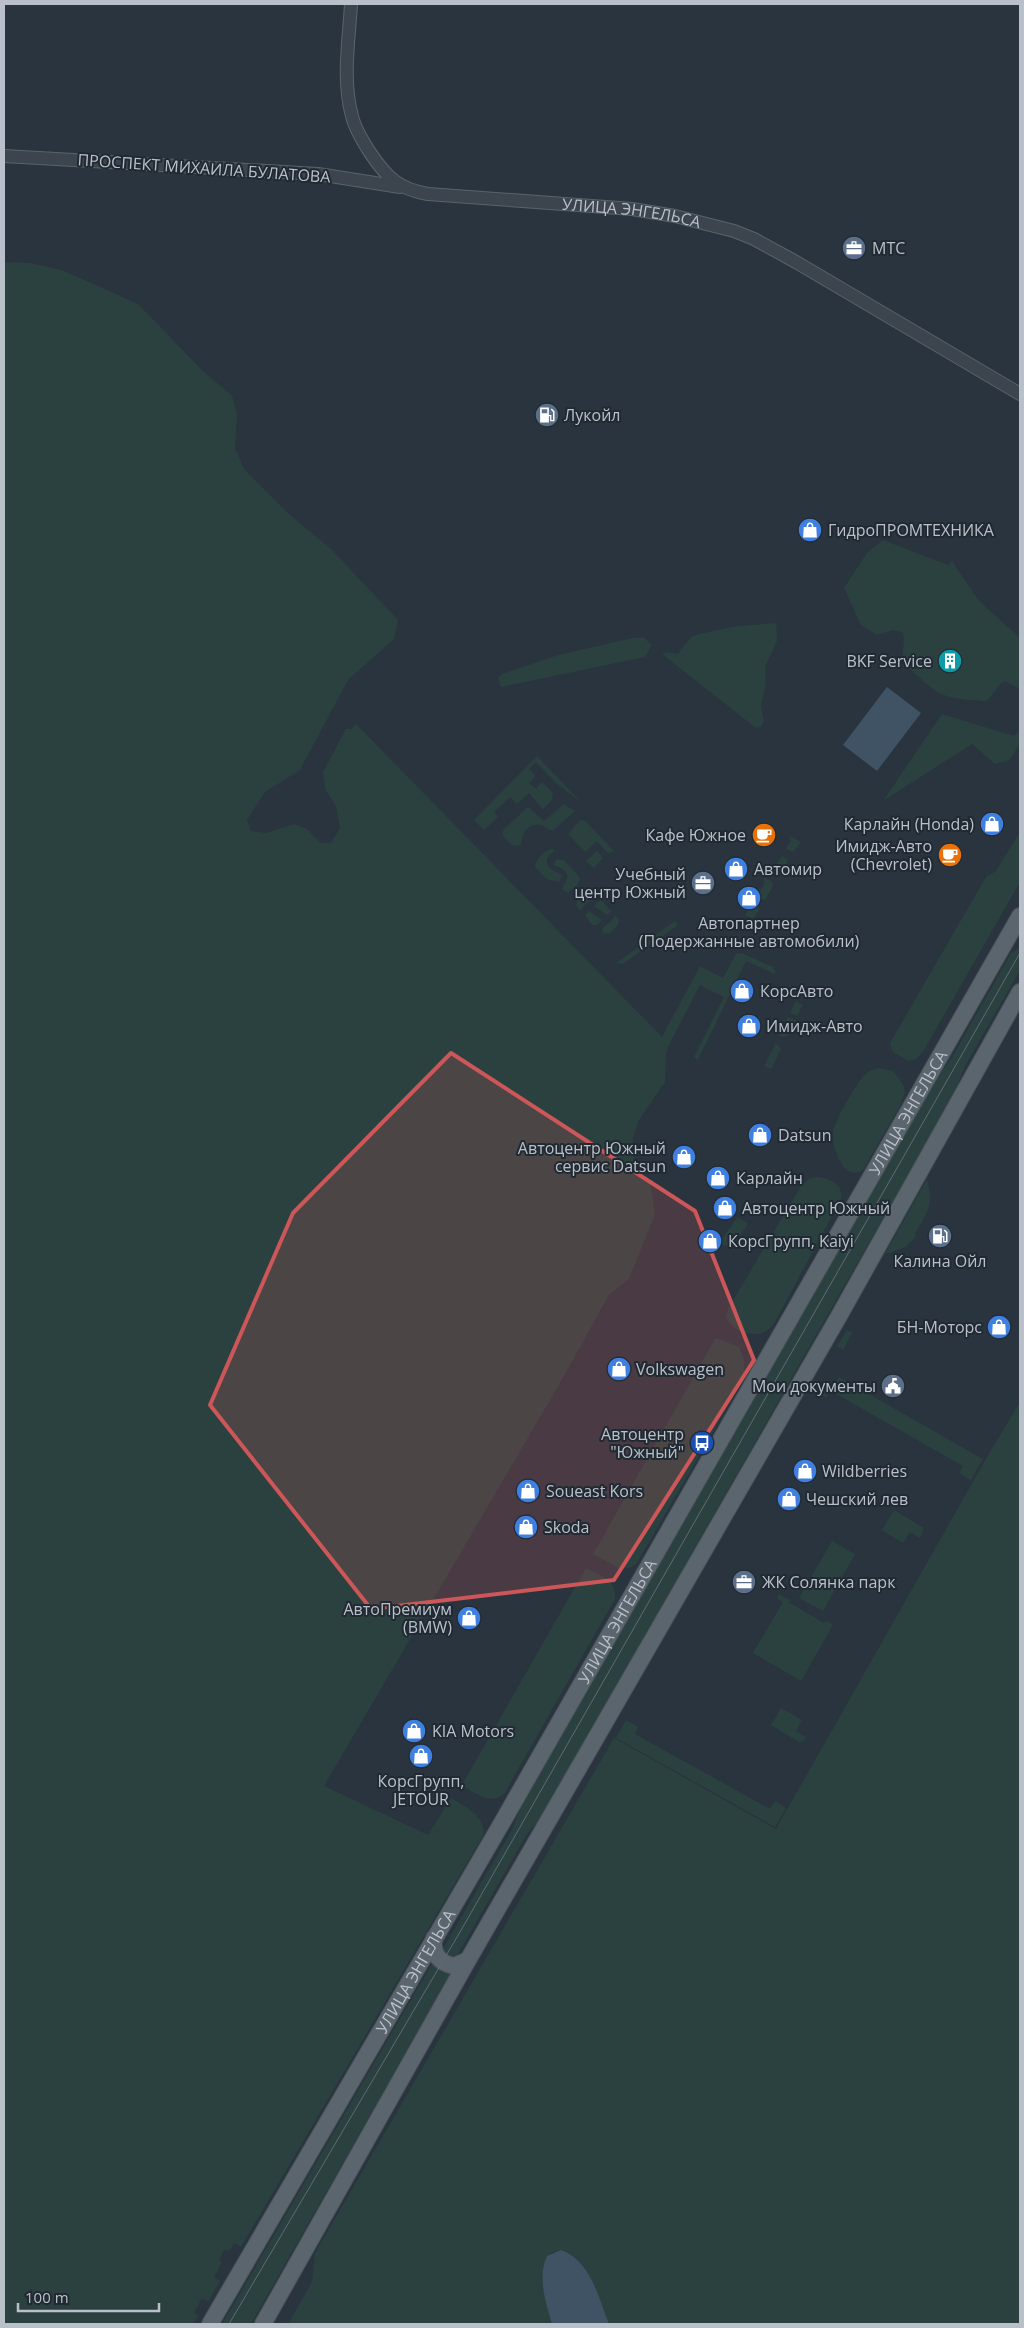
<svg xmlns="http://www.w3.org/2000/svg" width="1024" height="2328" font-family="'Open Sans',sans-serif">
	<style>
		.green { fill: #2b4140 }
		.water { fill: #405365 }
		.lines { fill: none; stroke-linecap: round; stroke-linejoin: round }
		.minor-casing { stroke: #5a636c; stroke-width: 14 }
		.major-casing { stroke: #49515a; stroke-width: 18 }
		.minor { stroke: #3c454e; stroke-width: 12 }
		.major { stroke: #5b656e; stroke-width: 16 }
		.tram { stroke: #5f6a75; stroke-width: 1 }
		.marked { fill: #cd5658; fill-opacity: 0.2; stroke: #cd5658; stroke-width: 4; stroke-linejoin: round }
		.labels { text-anchor: middle; dominant-baseline: central; stroke-width: 4; stroke-linejoin: round; paint-order: stroke }
		.street-label { font-size: 16px; fill: #b9c0c9; stroke: #212a33 }
		.poi-label { font-size: 16px; fill: #b9c0c9; stroke: #212a33; text-anchor: start }
	</style>
	<rect width="100%" height="100%" fill="#29343e"/>
	<path class="green" d="M4 262 29 263 62 270 138 304 203 371 232 396 237 414 235 448 244 469 290 515 331 549 398 620 394 639 348 680 300 770 265 792 247 820 251 831 266 833 294 824 307 829 320 843H331L340 828 336 806 325 789 323 772 346 729H351L356 724 662 1037 700 966 723 978 736 954 742 953 773 967 775 971V974L746 961 698 1060 694 1057 724 997 700 985 668 1047 666 1055 665 1082 639 1120 633 1138 632 1153 639 1169 651 1186 655 1215 629 1279 609 1295 559 1385 324 1786 428 1835 451 1798C466 1807 484 1815 484 1834L241 2247 234 2243 229 2251 225 2249 219 2260 222 2262 214 2277 220 2281 208 2302 202 2298 194 2313 199 2316 193 2324H4Z
		M883 540 948 565 952 561 979 601 1020 638V689L1005 681 1000 684 987 701C957 699 941 700 919 677 915 673 908 668 905 663 900 652 906 644 903 633L893 630 877 635 861 625 844 588 867 553Z
		M776 623 777 641 765 667 766 684 761 706 764 722 761 727 756 728 662 654 667 652 678 654 691 637 696 635 731 627Z
		M633 638H644L652 645 645 657 501 687 498 678 502 674 558 655Z
		M942 714 1014 736 1020 730V744L1009 760 995 764 972 744 883 801Z
		M537 756 582 803 557 784 536 762 529 769 536 776 529 783 536 789 542 782 553 793 552 800 543 809 529 793 517 804 510 797 494 812 498 817 484 830 474 820Z
		M564 804 575 811 554 830C549 831 548 828 543 826 529 820 523 833 521 844L516 846 512 845 503 836V830L528 807 544 821Z
		M583 820 586 822 614 851 608 853 597 841 585 852 568 834 579 821Z
		M1020 832V882L924 1050 916 1059 909 1061 893 1052 890 1043 986 877 996 871Z
		M791 836 801 842 793 852 786 849 791 840 789 839Z
		M553 849 554 851 547 858C546 871 555 869 562 876L559 882 546 879 535 867C536 859 545 849 553 849Z
		M597 851 603 858 594 868 586 861Z
		M782 856 787 859V863L779 875 776 876 768 871 774 868Z
		M556 859 564 860 580 878 578 884 568 893 562 889C570 874 570 872 554 865Z
		M764 877 772 882 773 886 765 900 756 897 764 885Z
		M591 891 595 895 580 910 576 905C577 899 585 892 591 891Z
		M601 900 611 911 607 915 594 906Z
		M752 903 759 910 753 919 745 915Z
		M589 911 602 920 597 925H592L585 915Z
		M616 916 619 920 618 925 609 934 603 933 602 929Z
		M675 921 678 925 623 964 616 963Z
		M1020 948V970L965 1066 955 1092 541 1817 527 1834 458 1954 450 1957 444 1953V1947L513 1828 521 1806 778 1357 853 1220 934 1082 951 1059 1011 953Z
		M796 1001 803 1005 797 1016 790 1013Z
		M788 1017 796 1020 788 1036 782 1037 779 1035Z
		M776 1043 781 1049 771 1069 764 1066Z
		M878 1068 893 1071 903 1084 905 1092 900 1106 863 1170C843 1183 832 1147 833 1133 833 1123 857 1083 864 1075 868 1071 873 1070 878 1068Z
		M817 1177C829 1178 844 1184 841 1199L776 1320C773 1325 770 1329 764 1332 752 1338 729 1330 726 1316L728 1309 801 1186 810 1178Z
		M927 1179C934 1205 928 1212 915 1233L916 1236 906 1247 885 1254Z
		M738 1217 748 1224 734 1244 726 1246 719 1243Z
		M847 1330 852 1333 843 1350 837 1346Z
		M715 1339H719L739 1347 744 1359V1378L637 1563 632 1567 620 1569 593 1554Z
		M839 1377 983 1459 971 1480 959 1473 963 1466 831 1391 826 1398 815 1392 819 1384 831 1391Z
		M1020 1402V2324H609L592 2282 561 2250 551 2253 542 2280 552 2324H288L312 2282 315 2253 614 1738 776 1829 987 1457Z
		M894 1510 924 1528 920 1538 910 1532 903 1543 882 1530Z
		M832 1541 855 1554 823 1611 799 1598Z
		M586 1568C600 1575 617 1580 615 1599L504 1794C489 1806 476 1793 462 1785Z
		M778 1594 790 1600 788 1604 790 1603 824 1623 826 1621 833 1625 801 1681 753 1653 783 1602 778 1599Z
		M781 1708 802 1720 796 1731 806 1737 804 1741 799 1742 771 1725Z
		M626 1720 638 1727 635 1734 770 1809 775 1801 786 1808 775 1827 616 1738Z
		M433 1962 442 1972 451 1973 251 2324H222Z"/>
	<path class="water" d="M887 687 921 713 877 771 843 745Z
		M561 2250C591 2261 598 2297 609 2324H552C546 2303 537 2277 547 2256Z"/>
	<g class="lines">
		<g class="minor-casing">
			<g id="minor">
				<path id="s1" d="M351 4C349 40 342 80 352 116 355 129 363 142 371 154 387 178 399 189 428 194L632 209 675 216 734 231 754 239 796 262 1020 394"/>
				<path d="M4 156 318 174 400 187"/>
			</g>
		</g>
		<g class="major-casing">
			<g id="major">
				<path d="M434 1938C432 1954 439 1963 454 1966L468 1960"/>
				<path id="s2" d="M210 2324 503 1821 1020 916"/>
				<path d="M263 2324 468 1960 839 1316 1020 992"/>
			</g>
		</g>
		<use href="#minor" class="minor"/>
		<use href="#major" class="major"/>
		<path class="tram" d="M229 2324 460 1932 1020 953"/>
	</g>
	<path class="marked" d="M451 1053 695 1211 754 1360 614 1580 371 1609 210 1405 293 1213Z"/>
	<defs>
		<g id="office-disc" transform="scale(1.25)"><circle r="9.5" fill="#5c6f8a" stroke="#212a33"/><path d="M-6-3h4V-5.5h4V-3h4V5H-6ZM-1-4.5V-3h2v-1.5ZM-6 0V1H6V0Z" fill="#fff"/></g>
		<g id="fuel-disc" transform="scale(1.25)"><circle r="9.5" fill="#5c6f8a" stroke="#212a33"/><path d="M-5.5-6h7V0h2V4h1.3V-2.5L3-4.5l.8-.8L6-3V5H2.5V1h-1V6h-7ZM-4.2-4.7v3.2H.2V-4.7Z" fill="#fff"/></g>
		<g id="shop-disc" transform="scale(1.25)"><circle r="9.5" fill="#3f7fe0" stroke="#212a33"/><path d="M-5-2.5h2.3a2.7 3.5 0 0 1 5.4 0H5L5.5 6h-11ZM-1.5-2.5h3a1.5 2.3 0 0 0-3 0Z" fill="#fff"/></g>
		<g id="building-disc" transform="scale(1.25)"><circle r="9.5" fill="#0f9aa8" stroke="#212a33"/><path d="M-4-6H4V6H1V3H-1V6H-4ZM-2.5-4.3h1.7v1.8h-1.7ZM.8-4.3h1.7v1.8H.8ZM-2.5-1h1.7V.8h-1.7ZM.8-1h1.7V.8H.8Z" fill="#fff"/></g>
		<g id="cafe-disc" transform="scale(1.25)"><circle r="9.5" fill="#e8710a" stroke="#212a33"/><path d="M-5.5-4.5H6V0H3Q3 3.5 0 3.5H-2.5Q-5.5 3.5-5.5 0ZM3-3.2v2h1.7v-2ZM-6 4.5H4V6H-6Z" fill="#fff"/></g>
		<g id="civic-disc" transform="scale(1.25)"><circle r="9.5" fill="#5c6f8a" stroke="#212a33"/><path d="M-.6-6.5H3V-4.5H.6V-3L4-1V1h2V6H-6V1h2V-1L-.6-3ZM-1.2 2.5V6h2.4V2.5Z" fill="#fff"/></g>
		<g id="bus-disc" transform="scale(1.25)"><circle r="9.5" fill="#1a4fb4" stroke="#212a33"/><path d="M-5-6H5V4H4V6H2V4H-2V6H-4V4H-5ZM-3.5-4V0h7V-4ZM-3.5 1.2v1.5H-2V1.2ZM2 1.2v1.5H3.5V1.2Z" fill="#fff"/></g>
	</defs>
	<g fill-rule="evenodd">
		<use href="#office-disc" x="854" y="248"/>
		<use href="#fuel-disc" x="547" y="415"/>
		<use href="#shop-disc" x="810" y="530"/>
		<use href="#building-disc" x="950" y="661"/>
		<use href="#shop-disc" x="992" y="824"/>
		<use href="#cafe-disc" x="764" y="835"/>
		<use href="#cafe-disc" x="950" y="855"/>
		<use href="#shop-disc" x="736" y="869"/>
		<use href="#office-disc" x="703" y="883"/>
		<use href="#shop-disc" x="749" y="898"/>
		<use href="#shop-disc" x="742" y="991"/>
		<use href="#shop-disc" x="749" y="1026"/>
		<use href="#shop-disc" x="760" y="1135"/>
		<use href="#shop-disc" x="684" y="1157"/>
		<use href="#shop-disc" x="718" y="1178"/>
		<use href="#shop-disc" x="725" y="1208"/>
		<use href="#fuel-disc" x="940" y="1236"/>
		<use href="#shop-disc" x="710" y="1241"/>
		<use href="#shop-disc" x="999" y="1327"/>
		<use href="#shop-disc" x="619" y="1369"/>
		<use href="#civic-disc" x="893" y="1386"/>
		<use href="#bus-disc" x="702" y="1443"/>
		<use href="#shop-disc" x="805" y="1471"/>
		<use href="#shop-disc" x="528" y="1491"/>
		<use href="#shop-disc" x="789" y="1499"/>
		<use href="#shop-disc" x="526" y="1527"/>
		<use href="#office-disc" x="744" y="1582"/>
		<use href="#shop-disc" x="469" y="1618"/>
		<use href="#shop-disc" x="414" y="1731"/>
		<use href="#shop-disc" x="421" y="1756"/>
	</g>
	<g class="labels">
		<g class="street-label">
			<text transform="translate(204 168) rotate(4)">ПРОСПЕКТ МИХАИЛА БУЛАТОВА</text>
			<text stroke="none"><textPath href="#s1" startOffset="432">УЛИЦА ЭНГЕЛЬСА</textPath></text>
			<text stroke="none"><textPath href="#s2" startOffset="1398">УЛИЦА ЭНГЕЛЬСА</textPath></text>
			<text stroke="none"><textPath href="#s2" startOffset="812">УЛИЦА ЭНГЕЛЬСА</textPath></text>
			<text stroke="none"><textPath href="#s2" startOffset="408">УЛИЦА ЭНГЕЛЬСА</textPath></text>
		</g>
		<g class="poi-label">
			<text x="872" y="248">МТС</text>
			<text x="564" y="415">Лукойл</text>
			<text x="828" y="530">ГидроПРОМТЕХНИКА</text>
			<text x="932" y="661" text-anchor="end">BKF Service</text>
			<text x="974" y="824" text-anchor="end">Карлайн (Honda)</text>
			<text x="746" y="835" text-anchor="end">Кафе Южное</text>
			<text x="932" y="846" text-anchor="end">Имидж-Авто<tspan x="932" dy="18">(Chevrolet)</tspan></text>
			<text x="754" y="869">Автомир</text>
			<text x="686" y="874" text-anchor="end">Учебный<tspan x="686" dy="18">центр Южный</tspan></text>
			<text x="749" y="923" text-anchor="middle">Автопартнер<tspan x="749" dy="18">(Подержанные автомобили)</tspan></text>
			<text x="760" y="991">КорсАвто</text>
			<text x="766" y="1026">Имидж-Авто</text>
			<text x="778" y="1135">Datsun</text>
			<text x="666" y="1148" text-anchor="end">Автоцентр Южный<tspan x="666" dy="18">сервис Datsun</tspan></text>
			<text x="736" y="1178">Карлайн</text>
			<text x="742" y="1208">Автоцентр Южный</text>
			<text x="728" y="1241">КорсГрупп, Kaiyi</text>
			<text x="940" y="1261" text-anchor="middle">Калина Ойл</text>
			<text x="982" y="1327" text-anchor="end">БН-Моторс</text>
			<text x="636" y="1369">Volkswagen</text>
			<text x="876" y="1386" text-anchor="end">Мои документы</text>
			<text x="684" y="1434" text-anchor="end">Автоцентр<tspan x="684" dy="18">"Южный"</tspan></text>
			<text x="822" y="1471">Wildberries</text>
			<text x="546" y="1491">Soueast Kors</text>
			<text x="806" y="1499">Чешский лев</text>
			<text x="544" y="1527">Skoda</text>
			<text x="762" y="1582">ЖК Солянка парк</text>
			<text x="452" y="1609" text-anchor="end">АвтоПремиум<tspan x="452" dy="18">(BMW)</tspan></text>
			<text x="432" y="1731">KIA Motors</text>
			<text x="421" y="1781" text-anchor="middle">КорсГрупп,<tspan x="421" dy="18">JETOUR</tspan></text>
		</g>
	</g>
	<rect width="1024" height="2328" fill="none" stroke="#b9c0c9" stroke-width="10"/>
	<path d="M18 2303v8h141v-8" fill="none" stroke="#b9c0c9" stroke-width="2.5"/>
	<text x="25" y="2303" font-size="15" fill="#b9c0c9" stroke="#212a33" stroke-width="4" paint-order="stroke">100 m</text>
</svg>
